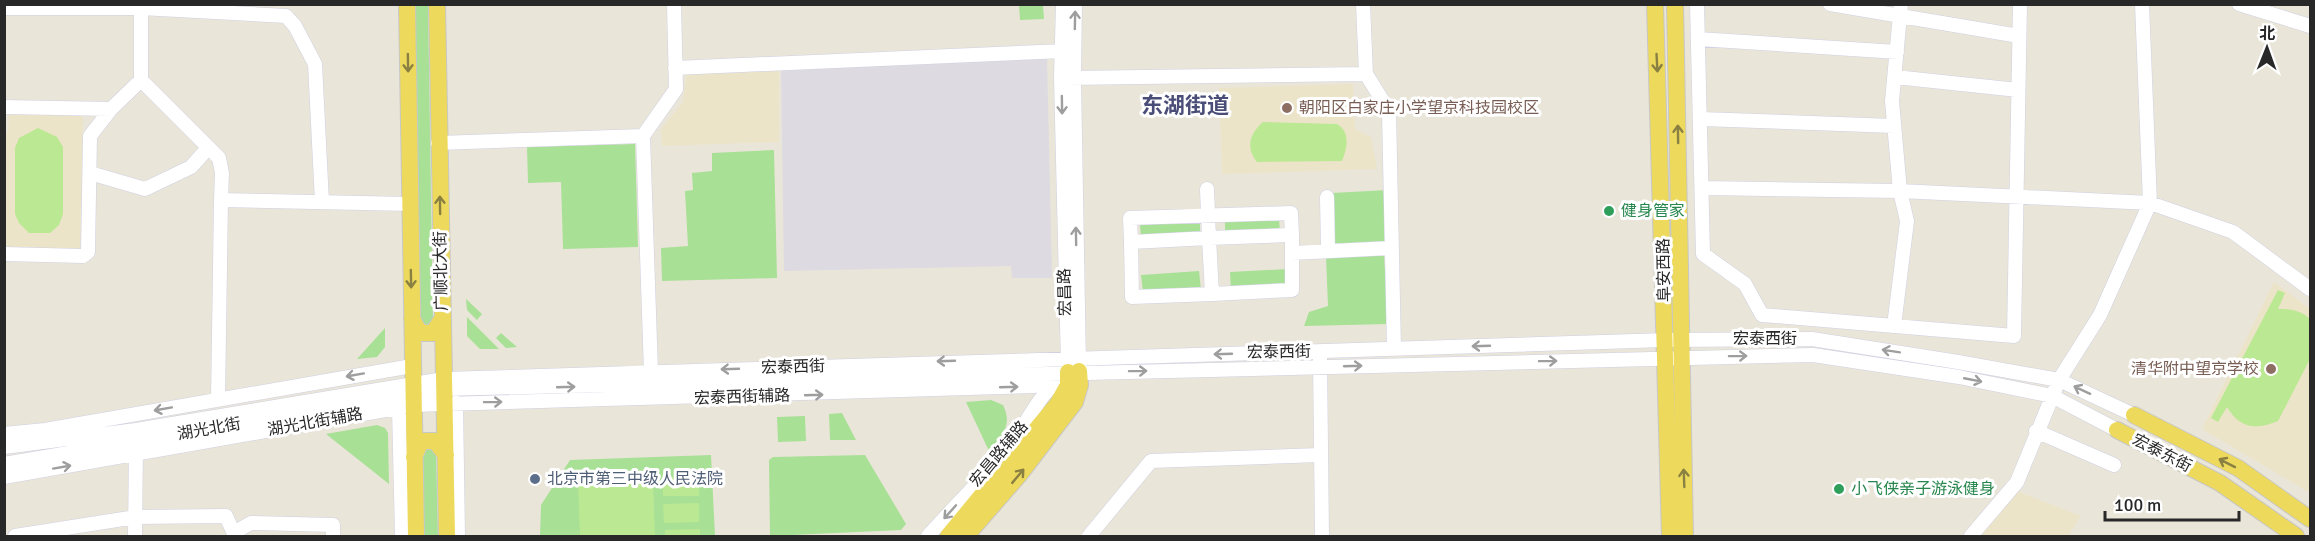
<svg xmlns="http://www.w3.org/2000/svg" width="2315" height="541" font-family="Signika,'Noto Sans SC',sans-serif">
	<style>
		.industrial { fill: #dddae2 }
		.education { fill: #ece4c9 }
		.green { fill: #a8e096 }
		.pitch { fill: #bbe892 }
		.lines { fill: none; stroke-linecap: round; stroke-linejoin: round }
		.minor-casing { stroke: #cfd0e1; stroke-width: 15 }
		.major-casing { stroke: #c7c7c7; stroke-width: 18 }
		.minor { stroke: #fff; stroke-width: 14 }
		.major { stroke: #edd95c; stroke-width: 16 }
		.oneway { stroke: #9e9e9e }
		.oneway2 { stroke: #8a8042 }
		.education-dot { fill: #8d6e63; stroke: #fff; stroke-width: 2 }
		.leisure-dot { fill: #2e9e5b; stroke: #fff; stroke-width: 2 }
		.service-dot { fill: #5c6f8a; stroke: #fff; stroke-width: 2 }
		.labels { text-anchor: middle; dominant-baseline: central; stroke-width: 6; stroke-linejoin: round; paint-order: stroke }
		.education-label { font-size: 16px; fill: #785e54; stroke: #fff; text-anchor: start }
		.leisure-label { font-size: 16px; fill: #27864d; stroke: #fff; text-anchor: start }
		.street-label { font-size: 16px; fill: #282828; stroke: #fff }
		.service-label { font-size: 16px; fill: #4e5e75; stroke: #fff; text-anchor: start }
		.district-label { font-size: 22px; font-weight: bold; fill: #4a4d77; stroke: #fff }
	</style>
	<rect width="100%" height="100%" fill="#eae5d9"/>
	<path class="industrial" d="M1047 59 1052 278H1012L1011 266 784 271 781 70Z"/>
	<path class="education" d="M779 71V142L662 146 661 129 683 102 686 75Z
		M1353 84 1355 129 1371 137 1377 169 1222 174 1219 88Z
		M9 114 83 116 80 249 5 248 4 134 8 133Z
		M2274 282 2310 309V493L2202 429Z
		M2014 490 2081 516 2068 536H1978Z"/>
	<path class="green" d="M414 5H428L433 322 430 329 419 322Z
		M1019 5H1043L1044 19 1020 20Z
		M635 144 638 247 563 249 561 182 528 183 527 147Z
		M774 150 777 278 662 281 661 248 688 246 685 191 693 190 692 173 712 171V153Z
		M1388 190V238L1383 243H1333L1332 193Z
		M1279 218 1280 233 1225 235V220Z
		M1200 221V237L1141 240 1140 224Z
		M1384 253 1388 324 1304 326 1309 312 1328 306 1326 257Z
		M1288 269 1289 288 1231 291 1230 272Z
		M1199 271 1201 290 1143 293 1141 275Z
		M466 299 482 314 477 320 467 310Z
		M467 317 499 349H480L467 336Z
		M385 328V347L377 357 357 359Z
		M501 333 517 347 506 348 496 338Z
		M991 400 1003 405C1013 425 1002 436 989 451L966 402Z
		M842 413 856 440H830L829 414Z
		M805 416 806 441 778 442 777 417Z
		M377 425 385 428 388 433 389 484 326 434Z
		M424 445 436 450 438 536H423L421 450Z
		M711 455 715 536H540L541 505 570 460Z
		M865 455 906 524 901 530 770 536 769 460 773 457Z"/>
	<path class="pitch" d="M1263 122 1337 124C1351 132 1347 149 1342 161L1257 162C1245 148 1250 133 1263 122Z
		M38 128 57 137 63 147V214L59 225 50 233H29L19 223 15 214V148L19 138Z
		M2278 290 2285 293 2278 309C2292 309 2300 310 2310 319V359L2278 421C2256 430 2240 429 2227 407L2218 422 2211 418Z
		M663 477H699V496H663Z
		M653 479 655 536H580L578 481Z
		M699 503V522L664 523 663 504Z
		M700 529V536H665V530Z"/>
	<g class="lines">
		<g class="minor-casing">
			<path id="minor" d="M141 4V80L219 158 222 173 221 200 410 204
				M1063 4 1061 78 1068 365
				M1075 4 1074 78 1079 366
				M1363 4 1366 74 1389 111 1394 349
				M1697 4 1703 254 1745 284 1762 315 2014 336 2020 4
				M1830 4 2019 36
				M2239 4 2310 26
				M4 8H141L286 16 295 26 315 64 322 202
				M1698 39 1897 52
				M675 68 1064 51
				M1895 77 2018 90
				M1067 78 1366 74
				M4 107 111 109
				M1701 119 1894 126
				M438 143 643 136
				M90 173 145 189 191 167 208 148
				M1703 188 1900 191 2150 203 2233 232 2310 289
				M1207 189 1209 238 1131 242 1132 297 1212 294
				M1327 197 1328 250
				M1292 235V290L1212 294 1209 238Z
				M1131 242 1130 218 1291 213 1292 235
				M1292 253 1391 248
				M4 254 83 256 88 252 90 136 111 109 141 80
				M1894 326 1907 221 1900 191 1892 101 1901 4
				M1320 359 1322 536
				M651 372 643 136 676 89 674 4
				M218 399 221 200
				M456 403 458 536
				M399 407 402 536
				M2036 431 2114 465
				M4 434 45 430 412 366
				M4 447 136 430 444 379 1666 340 1812 339 1958 362 2059 380 2134 415
				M4 464 444 389 1813 355 1959 377 2052 396 2117 430
				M4 477 414 405 1034 386 1060 375
				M235 532 251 523 333 525V536
				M15 536 136 517 226 516 235 536
				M135 536 136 446
				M928 536C956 505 988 474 1014 440 1028 420 1039 397 1057 381
				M1089 536 1151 461 1320 455
				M1971 536 2017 482 2059 380 2100 315 2150 203 2142 4"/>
		</g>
		<g class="major-casing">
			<path id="major" d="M407 4 416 536
				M437 4 447 536
				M1655 4 1670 536
				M1675 4 1685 536
				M412 319 420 333H433L442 319
				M2134 415 2238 468 2310 519
				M2117 430 2220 483 2296 536
				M414 457 421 441H435L446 455
				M948 536 1058 403 1068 385V372
				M966 536 1020 474 1075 402 1080 385 1079 371"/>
		</g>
		<use href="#minor" class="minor"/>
		<use href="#major" class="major"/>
	</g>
	<defs><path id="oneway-shaft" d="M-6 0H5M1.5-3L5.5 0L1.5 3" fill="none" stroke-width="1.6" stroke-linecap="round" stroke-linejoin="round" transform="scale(1.5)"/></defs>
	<g class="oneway">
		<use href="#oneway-shaft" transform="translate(1075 20) rotate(-89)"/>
		<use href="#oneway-shaft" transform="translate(1062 105) rotate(89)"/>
		<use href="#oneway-shaft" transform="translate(1076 236) rotate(-91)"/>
		<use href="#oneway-shaft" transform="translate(1481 346) rotate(178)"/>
		<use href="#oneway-shaft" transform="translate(1891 351) rotate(-171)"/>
		<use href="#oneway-shaft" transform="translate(1223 354) rotate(178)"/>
		<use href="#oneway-shaft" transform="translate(1738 356) rotate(-1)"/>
		<use href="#oneway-shaft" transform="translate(946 361) rotate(178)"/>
		<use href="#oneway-shaft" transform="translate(1548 361) rotate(-1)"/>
		<use href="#oneway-shaft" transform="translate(1353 366) rotate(-2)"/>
		<use href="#oneway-shaft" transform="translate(730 369) rotate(178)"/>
		<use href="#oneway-shaft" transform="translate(1138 371) rotate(-1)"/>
		<use href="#oneway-shaft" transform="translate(355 375) rotate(170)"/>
		<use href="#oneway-shaft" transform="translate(1973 380) rotate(11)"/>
		<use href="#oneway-shaft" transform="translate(566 387) rotate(-2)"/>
		<use href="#oneway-shaft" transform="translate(1009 387) rotate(-2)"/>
		<use href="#oneway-shaft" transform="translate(2082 390) rotate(-155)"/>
		<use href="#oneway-shaft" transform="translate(814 395) rotate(-2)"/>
		<use href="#oneway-shaft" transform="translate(493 402) rotate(-1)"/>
		<use href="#oneway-shaft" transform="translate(163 409) rotate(170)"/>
		<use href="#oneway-shaft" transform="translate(62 467) rotate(-10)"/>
		<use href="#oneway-shaft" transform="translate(950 512) rotate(132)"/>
	</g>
	<g class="oneway2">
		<use href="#oneway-shaft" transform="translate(408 63) rotate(89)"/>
		<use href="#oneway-shaft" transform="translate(1657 63) rotate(87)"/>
		<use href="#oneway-shaft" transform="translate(1678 134) rotate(-91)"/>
		<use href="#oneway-shaft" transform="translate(440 205) rotate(-91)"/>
		<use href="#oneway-shaft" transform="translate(411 279) rotate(89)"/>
		<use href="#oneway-shaft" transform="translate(2227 463) rotate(-153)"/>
		<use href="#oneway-shaft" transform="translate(1018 476) rotate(-50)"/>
		<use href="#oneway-shaft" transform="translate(1684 478) rotate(-92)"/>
	</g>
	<g class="education-dot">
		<circle cx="1287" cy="108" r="6"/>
		<circle cx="2271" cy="369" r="6"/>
	</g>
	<g class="leisure-dot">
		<circle cx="1609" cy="211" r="6"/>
		<circle cx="1839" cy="489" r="6"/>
	</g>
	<circle class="service-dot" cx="535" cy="479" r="6"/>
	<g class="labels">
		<g class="education-label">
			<text x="1299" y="108">朝阳区白家庄小学望京科技园校区</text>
			<text x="2259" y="369" text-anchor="end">清华附中望京学校</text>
		</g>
		<g class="leisure-label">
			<text x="1621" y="211">健身管家</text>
			<text x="1851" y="489">小飞侠亲子游泳健身</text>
		</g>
		<g class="street-label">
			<text transform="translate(1664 270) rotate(-91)">阜安西路</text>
			<text transform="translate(441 271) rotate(-91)">广顺北大街</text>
			<text transform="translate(1065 292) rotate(-91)">宏昌路</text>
			<text x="1765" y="339">宏泰西街</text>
			<text transform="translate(1279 352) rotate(-1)">宏泰西街</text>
			<text transform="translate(793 367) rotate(-2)">宏泰西街</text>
			<text transform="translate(742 397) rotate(-2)">宏泰西街辅路</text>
			<text transform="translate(315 422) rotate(-10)">湖光北街辅路</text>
			<text transform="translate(209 429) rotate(-10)">湖光北街</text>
			<text transform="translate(2162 453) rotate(27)">宏泰东街</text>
			<text transform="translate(999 454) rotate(-50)">宏昌路辅路</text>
		</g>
		<g class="service-label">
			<text x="547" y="479">北京市第三中级人民法院</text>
		</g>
		<g class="district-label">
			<text x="1185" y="105">东湖街道</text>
		</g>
	</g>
	<rect width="2315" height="541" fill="none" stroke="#282828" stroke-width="12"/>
	<g transform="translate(2267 48) rotate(1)" stroke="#ffffff" stroke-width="4.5" paint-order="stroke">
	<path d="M0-4.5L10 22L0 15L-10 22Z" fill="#282828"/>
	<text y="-9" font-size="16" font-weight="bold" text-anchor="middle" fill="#282828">北</text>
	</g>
	<path d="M2105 511v9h134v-9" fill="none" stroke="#282828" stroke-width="3"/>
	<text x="2114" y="511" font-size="18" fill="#282828" stroke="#ffffff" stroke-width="4.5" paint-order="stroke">100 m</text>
</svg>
